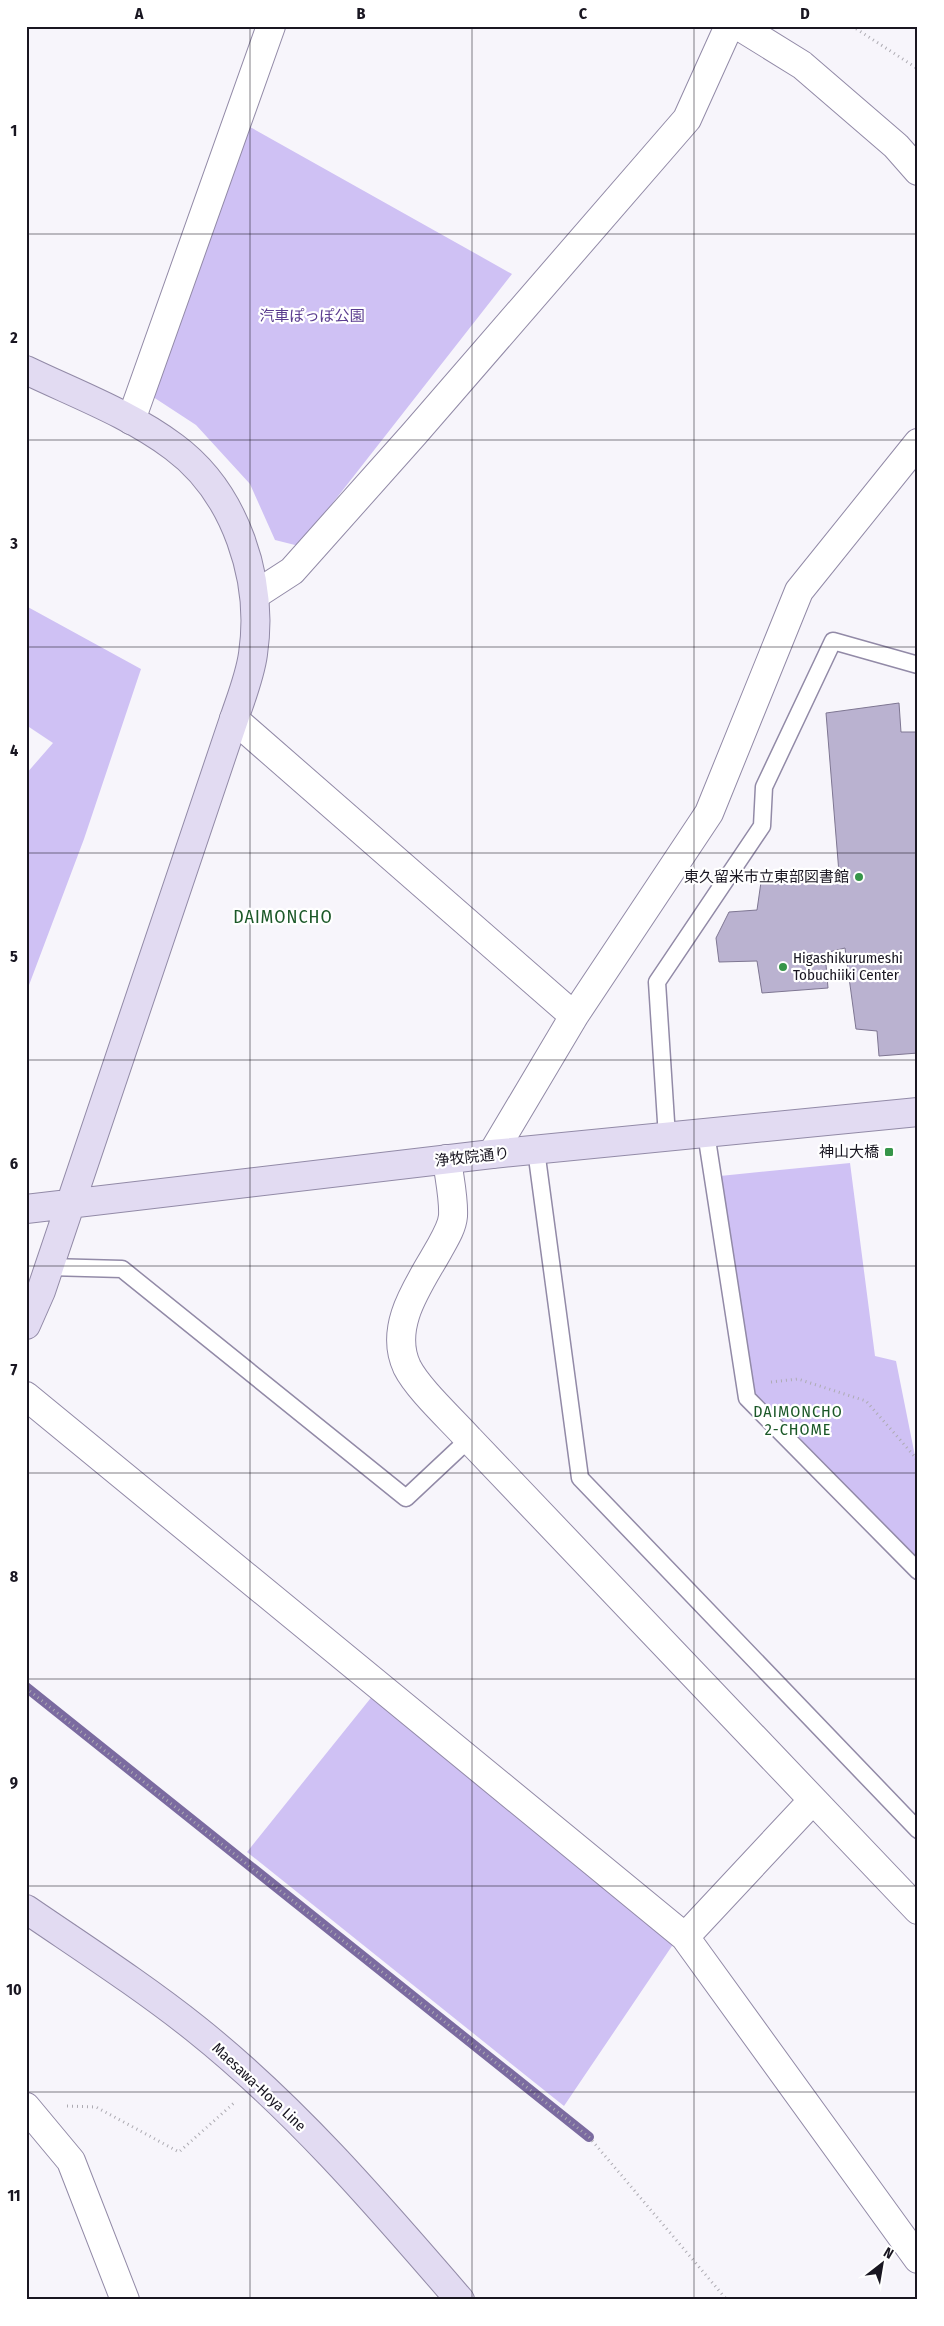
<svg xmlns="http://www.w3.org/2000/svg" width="944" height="2326" font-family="'Fira Sans Condensed','Noto Sans JP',sans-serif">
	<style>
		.green { fill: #cfc1f4 }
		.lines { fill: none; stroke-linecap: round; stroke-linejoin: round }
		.stream { stroke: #7b6ba0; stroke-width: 10 }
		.building { fill: #bab2d0; stroke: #7e7692 }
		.lane-casing { stroke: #928aa7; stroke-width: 19 }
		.street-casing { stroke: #928aa7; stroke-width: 30 }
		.secondary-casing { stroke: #928aa7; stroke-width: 30 }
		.path { stroke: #adabb2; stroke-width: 3; stroke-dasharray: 1 4; stroke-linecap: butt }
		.lane { stroke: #fff; stroke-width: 16 }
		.street { stroke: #fff; stroke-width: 28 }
		.secondary { stroke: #e2dbf2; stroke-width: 28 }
		.grid { fill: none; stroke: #191621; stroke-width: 1; stroke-opacity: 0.55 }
		.poi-dot { fill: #369549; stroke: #fff; stroke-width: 2 }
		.labels { text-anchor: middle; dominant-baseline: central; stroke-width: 4.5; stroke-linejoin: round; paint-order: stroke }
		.park-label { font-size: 15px; fill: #593b8e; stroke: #fff }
		.poi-label { font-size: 15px; fill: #191621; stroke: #fff; text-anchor: end }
		.street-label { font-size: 15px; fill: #191621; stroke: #fff }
		.neighbourhood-label { font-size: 16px; letter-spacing: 1px; fill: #1b5828; stroke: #fff }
		.quarter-label { font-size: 18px; letter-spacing: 1px; fill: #1b5828; stroke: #fff }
		.neatline { fill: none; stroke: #191621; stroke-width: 2 }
		.grid-label { font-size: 16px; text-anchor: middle; font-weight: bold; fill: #191621 }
	</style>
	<rect width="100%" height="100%" fill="#f7f5fb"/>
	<path class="green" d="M243 123 512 274 299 546 275 540 250 484 196 425 144 391Z
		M26 606 141 669 84 839 26 993V774L53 743 26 725Z
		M850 1163 875 1356 896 1361 918 1471V1556L915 1568 747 1398 720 1176Z
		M378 1689 676 1940 564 2106 247 1852Z"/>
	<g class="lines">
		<path class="stream" d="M26 1687 589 2137"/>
	</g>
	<path class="building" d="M899 703 901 732H918V1053L879 1056 877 1031 856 1029 845 948 825 953 828 988 762 993 757 961 719 962 716 938 729 912 757 910 761 882 839 873 826 713Z"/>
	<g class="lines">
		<g class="lane-casing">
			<path id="lane" d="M706 1133 747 1398 918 1571
				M667 1137 657 982 762 826 764 787 833 641 918 665
				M536 1150 580 1478 918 1830
				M49 1267 122 1269 406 1498 469 1439"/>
		</g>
		<g class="street-casing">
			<path id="street" d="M739 26 802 65 896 146 918 171
				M131 420 271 26
				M255 595 292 571 414 434 687 119 729 26
				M234 719 574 1016
				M492 1154 574 1016 709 813 799 591 918 443
				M447 1159C449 1177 454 1198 453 1216 452 1228 444 1240 438 1251 419 1285 388 1326 407 1367 418 1389 451 1419 469 1439L918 1910
				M26 1396 685 1937 918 2259
				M685 1937 813 1800
				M26 2107 71 2161 125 2300"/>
		</g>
		<g class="secondary-casing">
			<path id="secondary" d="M26 370C76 394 130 414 174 447 236 493 264 580 253 654 250 676 241 698 234 719L41 1291 26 1325
				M26 1209 492 1154 918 1112
				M26 1909C83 1948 142 1986 196 2029 295 2108 378 2205 460 2300"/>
		</g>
		<path class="path" d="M852 26 918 69
			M771 1382 798 1379 866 1401 916 1458 918 1471
			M26 1688 589 2137 727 2300
			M67 2106 96 2107 179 2152 234 2103"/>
		<use href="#lane" class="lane"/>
		<use href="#street" class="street"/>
		<use href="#secondary" class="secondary"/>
	</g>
	<path class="grid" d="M250 26V2300M472 26V2300M694 26V2300M26 234H918M26 440H918M26 647H918M26 853H918M26 1060H918M26 1266H918M26 1473H918M26 1679H918M26 1886H918M26 2092H918"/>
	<g class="poi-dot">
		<circle cx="859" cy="877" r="5"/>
		<circle cx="783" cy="967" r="5"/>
		<rect x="884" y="1147" width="10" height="10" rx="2.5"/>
	</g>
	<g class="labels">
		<g class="park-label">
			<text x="312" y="316">汽車ぽっぽ公園</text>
		</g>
		<g class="poi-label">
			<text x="849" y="877">東久留米市立東部図書館</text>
			<text x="793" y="958" text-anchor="start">Higashikurumeshi<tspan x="793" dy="17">Tobuchiiki Center</tspan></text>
			<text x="879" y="1152">神山大橋</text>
		</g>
		<g class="street-label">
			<text transform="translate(472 1157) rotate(-6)">浄牧院通り</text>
			<text transform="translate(259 2087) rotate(43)">Maesawa-Hoya Line</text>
		</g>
		<g class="neighbourhood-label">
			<text x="798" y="1411">DAIMONCHO<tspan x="798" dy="18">2-CHOME</tspan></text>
		</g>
		<g class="quarter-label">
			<text x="283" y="917">DAIMONCHO</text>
		</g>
	</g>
	<rect width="944" height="2326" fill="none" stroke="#ffffff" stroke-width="55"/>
	<g transform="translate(882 2264) rotate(31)" stroke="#ffffff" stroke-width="4" paint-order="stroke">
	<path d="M0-4L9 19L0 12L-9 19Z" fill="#191621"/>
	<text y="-8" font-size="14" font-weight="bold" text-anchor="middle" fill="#191621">N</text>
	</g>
	<rect x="28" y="28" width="888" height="2270" class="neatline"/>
	<g class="grid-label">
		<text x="139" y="19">A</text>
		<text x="361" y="19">B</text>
		<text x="583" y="19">C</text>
		<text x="805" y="19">D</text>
		<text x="14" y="136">1</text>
		<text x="14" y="343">2</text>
		<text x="14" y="549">3</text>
		<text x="14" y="756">4</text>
		<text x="14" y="962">5</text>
		<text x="14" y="1169">6</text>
		<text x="14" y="1375">7</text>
		<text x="14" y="1582">8</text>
		<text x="14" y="1788">9</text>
		<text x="14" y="1995">10</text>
		<text x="14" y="2201">11</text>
	</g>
</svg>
